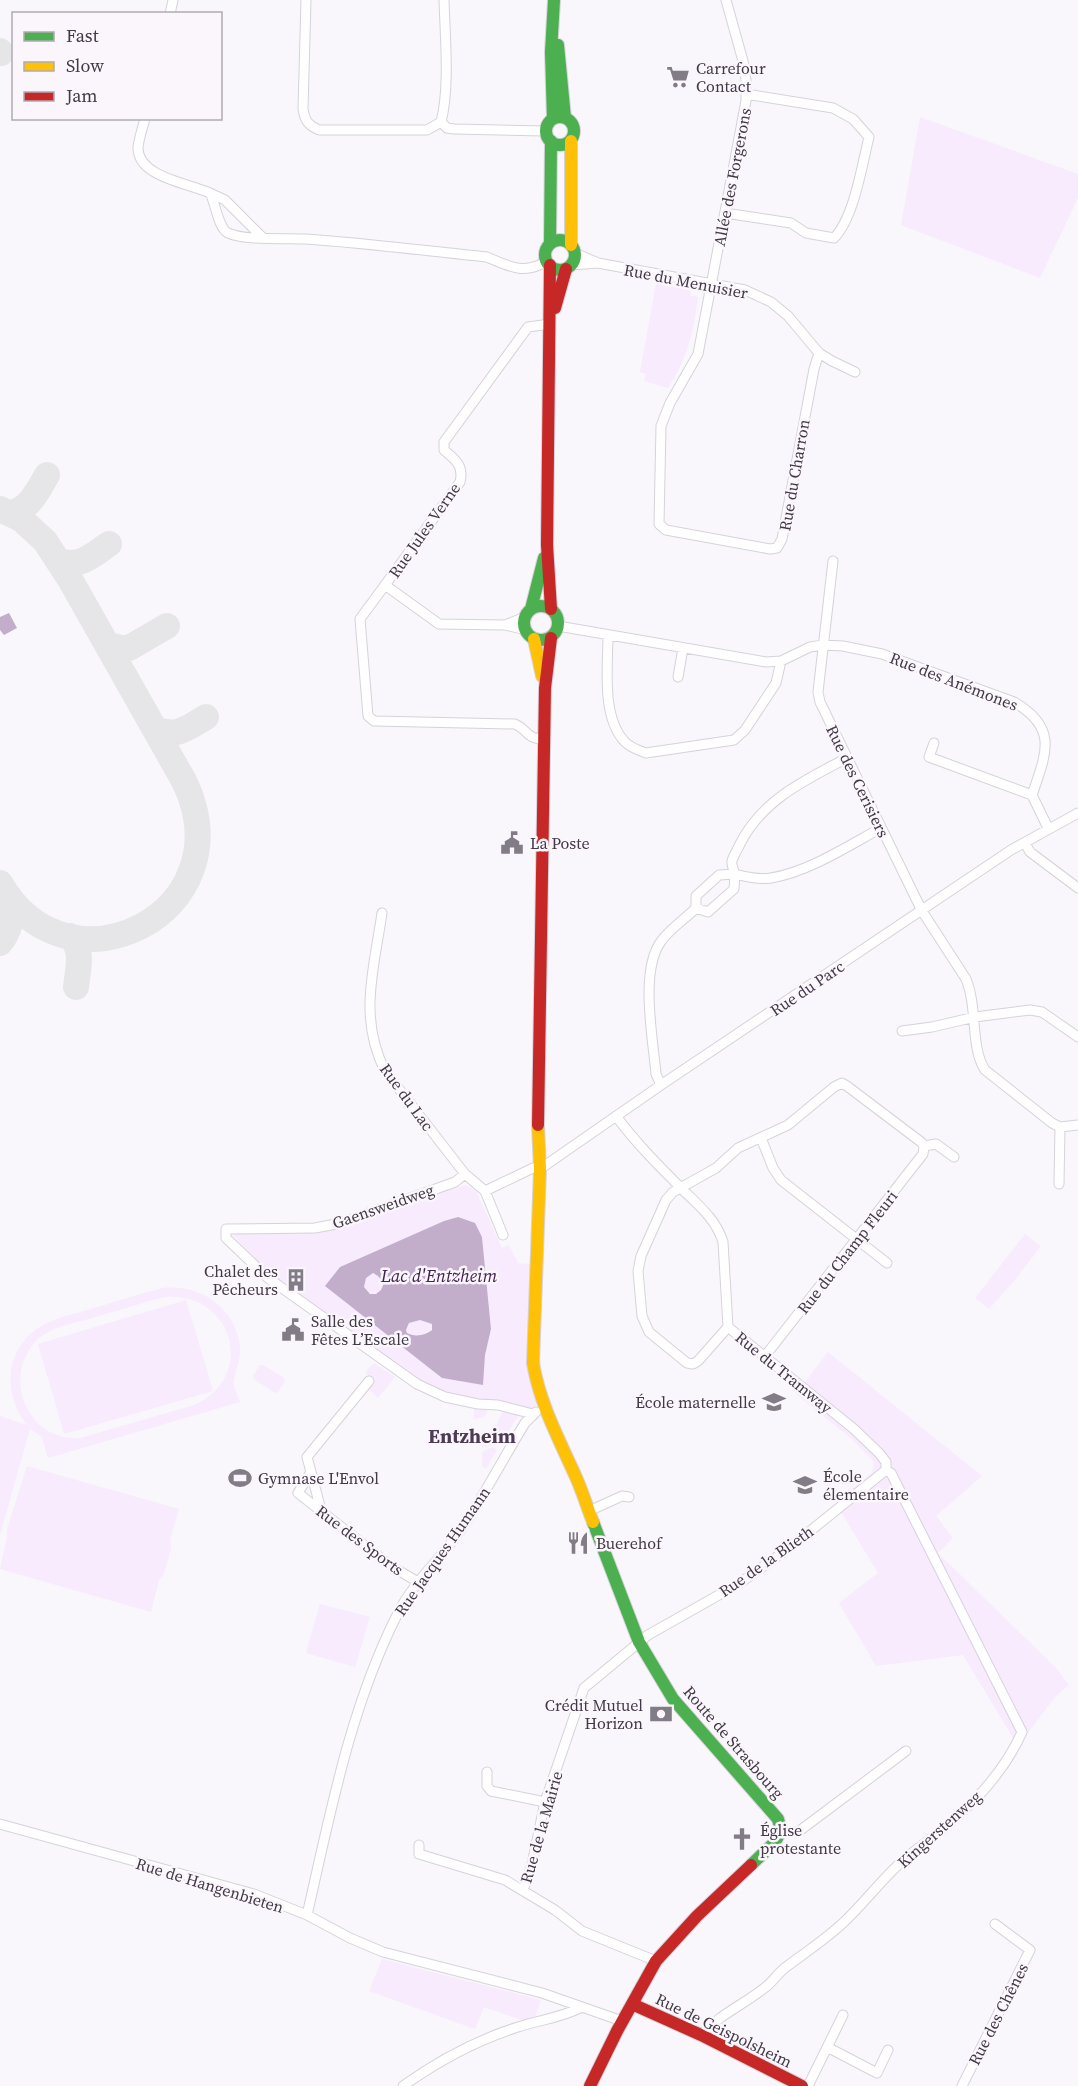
<svg xmlns="http://www.w3.org/2000/svg" width="1078" height="2086" font-family="'Source Serif 4',serif">
	<style>
		.green { fill: #f7ebfd; fill-rule: evenodd }
		.water { fill: #c2aecb; fill-rule: evenodd }
		.lines { fill: none; stroke-linecap: round; stroke-linejoin: round }
		.taxiway { stroke: #e6e5e8; stroke-width: 26 }
		.street-casing { stroke: #d6d2da; stroke-width: 11 }
		.fast-casing { stroke: #d6d2da; stroke-width: 14 }
		.slow-casing { stroke: #d6d2da; stroke-width: 14 }
		.jam-casing { stroke: #d6d2da; stroke-width: 14 }
		.street { stroke: #fefefe; stroke-width: 9 }
		.fast { stroke: #4caf50; stroke-width: 12 }
		.slow { stroke: #ffc107; stroke-width: 12 }
		.jam { stroke: #c62828; stroke-width: 12 }
		.labels { text-anchor: middle; dominant-baseline: central; stroke-width: 5; stroke-linejoin: round; paint-order: stroke }
		.poi-label { font-size: 16px; fill: #413945; stroke: #faf6fc; text-anchor: start }
		.street-label { font-size: 16px; fill: #413945; stroke: #faf6fc }
		.water-label { font-size: 18px; font-style: italic; fill: #452154; stroke: #faf6fc }
		.quarter-label { font-size: 20px; font-weight: bold; fill: #4c3b53; stroke: #faf6fc }
	</style>
	<rect width="100%" height="100%" fill="#f9f7fb"/>
	<path class="green" d="M920 117 1078 174V198L1040 278 901 225Z
		M656 284 690 290 691 296 698 297C694 331 687 359 668 388L644 381 646 374 640 372Z
		M466 1185 476 1191 502 1248 509 1245 518 1263 532 1264 528 1366 537 1405 527 1415 517 1413 519 1415 501 1443C491 1433 497 1419 505 1410L487 1408 488 1410 484 1417 474 1419V1406L431 1389 358 1339 271 1275 231 1233 337 1230 420 1198ZM458 1217 482 1237 491 1329 485 1355 483 1385 442 1378 340 1267 444 1221Z
		M1025 1234 1041 1246 1014 1281 989 1309 975 1298Z
		M363 1284a10 10 0 1 1 20 0a10 10 0 1 1-20 0Z
		M163 1288C201 1284 236 1308 240 1347 241 1359 236 1368 234 1379 232 1385 238 1395 240 1402L48 1458 42 1437 30 1429 0 1535V1416L27 1425C0 1391 6 1343 47 1323 59 1317 74 1314 87 1310 112 1303 138 1294 163 1288ZM165 1297C236 1292 257 1381 191 1406L80 1438C26 1442 0 1374 39 1338 55 1325 80 1322 99 1316 121 1310 143 1302 165 1297Z
		M186 1300 213 1391 64 1434 38 1344Z
		M420 1320 429 1322 433 1325C430 1336 416 1337 407 1333L406 1330 409 1323Z
		M828 1352 982 1476 936 1516 953 1538 938 1553 1057 1669 1069 1685 1055 1697 1018 1746 963 1655 876 1666 839 1603 878 1573 835 1502 872 1473 874 1462 853 1440 796 1394Z
		M374 1363 395 1377 378 1398 367 1388 373 1381 365 1372Z
		M260 1365H263L284 1378 285 1381 278 1392 275 1393 254 1379 253 1376Z
		M478 1440a7 7 0 1 1 14 0a7 7 0 1 1-14 0Z
		M493 1447 497 1450 486 1469 482 1466V1454L484 1451Z
		M27 1466 179 1509 170 1540 171 1549 164 1574 159 1580 151 1612 0 1569 7 1537V1529Z
		M320 1604 370 1617 355 1667 306 1653Z
		M382 1959 541 2000 535 2017 524 2021 484 2007 475 2029 369 1991Z"/>
	<path class="water" d="M9 613 17 628 4 635 0 630V617Z
		M458 1217 475 1223 482 1237 491 1329 485 1355 483 1385 442 1378 325 1286 340 1267 444 1221ZM373 1273 378 1276 384 1283 381 1290 376 1294H370L364 1287 366 1278ZM420 1320 432 1324V1330C425 1336 414 1337 407 1333L406 1330 409 1323Z"/>
	<g class="lines">
		<path class="taxiway" d="M0 51 1 53
			M0 509 21 519 45 541 71 581 184 781C248 912 68 1003 0 883
			M10 513C30 509 37 492 47 475
			M58 561C80 568 91 556 109 544
			M107 645 122 648H129L167 626
			M155 729C177 738 187 728 206 717
			M70 936C84 950 78 969 76 987
			M0 943C10 931 13 915 11 900"/>
		<g class="street-casing">
			<path id="street" d="M306 0 303 109C305 121 308 125 319 130H427L441 122C450 87 445 37 444 0
				M726 0 743 61 746 80V101L698 354 670 403 661 426 659 524 666 530 770 549 777 548 782 539 814 369 819 353
				M170 14 173 0
				M145 118C143 127 139 138 138 147 137 177 188 183 210 193 216 204 218 228 228 233 245 241 286 238 305 239 366 243 427 251 487 257 510 267 525 275 547 261
				M441 122 447 128 454 129 546 131
				M210 193 225 200 262 237
				M725 213 791 223 806 233 834 238C854 218 862 165 869 137L853 119 833 108 746 94
				M575 253 598 263
				M571 265 598 263 745 290 771 302 788 316 819 353 832 361 855 372
				M833 561 818 692 820 702 922 911 966 979C978 1008 970 1047 985 1070L1052 1123 1060 1127 1078 1125
				M385 585 360 619 368 716 374 721 515 724C530 731 523 737 545 740
				M505 625 525 617
				M558 626 766 662 781 661 810 647 823 645 843 646 882 654 1014 702C1059 728 1046 754 1032 795L1048 828
				M526 630 505 625 439 624 385 585 460 482C464 466 456 460 444 450V442L528 327 550 324
				M608 635C608 666 601 717 625 742 631 748 638 750 646 753L734 740 745 730 776 683 781 661
				M678 677 683 648
				M934 743 929 757 1032 795
				M847 758C805 780 762 800 740 844 738 849 733 856 732 861 731 864 734 871 735 874 746 877 759 880 771 878 808 872 848 846 881 828
				M1025 843 1030 852 1078 888
				M735 874 734 889 708 912 696 908V896L719 875Z
				M382 913C374 969 358 1017 385 1071L465 1174 485 1191 503 1235
				M902 1031 932 1027 975 1017 1030 1010 1042 1012 1078 1037
				M661 1085 656 1074C653 1038 639 969 662 940 671 928 685 919 696 908
				M616 1116C635 1142 659 1166 681 1188 699 1206 716 1219 723 1242L728 1327 854 1429 879 1453 886 1462V1470
				M761 1138 773 1168 781 1180 887 1263
				M924 1146 936 1144 954 1157
				M465 1174 455 1182 341 1223 315 1228 226 1229V1238L268 1278 417 1384 445 1397 478 1404 498 1405 533 1414
				M1059 1184 1060 1127
				M485 1191 533 1168 540 1169 661 1085 1011 850 1078 813
				M728 1327 698 1361 693 1364 687 1363 649 1332 642 1316 638 1271 641 1256 666 1200 673 1192 716 1168 738 1148 788 1125 834 1087 842 1083 847 1086 921 1142 924 1146 923 1154 765 1356
				M369 1381 307 1457 311 1472 298 1493 391 1566 418 1582
				M311 1472 321 1510
				M589 1511 622 1496 629 1497
				M487 1772V1786L491 1791 545 1802
				M0 1824 254 1894 307 1915 350 1938 383 1952 542 1993 622 2021
				M781 1831 798 1832 906 1751
				M419 1845V1854L505 1880 555 1910 582 1931 656 1961
				M523 1890 532 1864 545 1802 584 1688 648 1635 740 1583 789 1548 886 1470
				M307 1915C330 1815 350 1708 397 1615 413 1582 442 1558 462 1528 485 1494 504 1457 525 1423L536 1412
				M701 2035C720 2014 745 2004 767 1986 774 1980 779 1972 786 1967 806 1952 826 1939 844 1922 863 1904 879 1883 898 1865 914 1850 934 1837 951 1822 979 1798 1007 1766 1022 1732L891 1473 886 1470
				M827 2047 877 2073 888 2050
				M403 2086C438 2061 477 2040 518 2027 539 2020 560 2018 580 2008
				M808 2086 843 2015
				M962 2086 1030 1950 995 1924"/>
		</g>
		<g class="fast-casing">
			<path id="fast" d="M558 45 565 118
				M546 131a14 14 0 1 1 28 0a14 14 0 1 1-28 0Z
				M553 119 551 52 554 0
				M545 255a15 15 0 1 1 30 0a15 15 0 1 1-30 0Z
				M550 244 551 141
				M524 623a17 17 0 1 1 34 0a17 17 0 1 1-34 0Z
				M531 609 544 558
				M593 1522 639 1642 673 1699 778 1819 781 1831 775 1842 751 1865"/>
		</g>
		<g class="slow-casing">
			<path id="slow" d="M571 141V245
				M534 639 542 676
				M538 1125 540 1169 533 1363C540 1404 558 1437 575 1475 582 1490 587 1507 593 1522"/>
		</g>
		<g class="jam-casing">
			<path id="jam" d="M550 265 547 545 551 609
				M555 308 566 269
				M538 1125 545 688 551 638
				M632 2004 701 2035 802 2086
				M590 2086 617 2031 656 1961 697 1916 751 1865"/>
		</g>
		<use href="#street" class="street"/>
		<use href="#fast" class="fast"/>
		<use href="#slow" class="slow"/>
		<use href="#jam" class="jam"/>
	</g>
	<defs>
		<g id="supermarket-bare" transform="scale(1.8)"><path d="M-6-5.5h2.5l.6 2H6L4.5 2H-2.5L-4.4-4H-6ZM-1.5 3.2a1.3 1.3 0 1 0 .1 0ZM3 3.2a1.3 1.3 0 1 0 .1 0Z" fill="#817c85" stroke="#faf6fc" stroke-width="2.5" paint-order="stroke"/></g>
		<g id="civic-bare" transform="scale(1.8)"><path d="M-.6-6.5H3V-4.5H.6V-3L4-1V1h2V6H-6V1h2V-1L-.6-3ZM-1.2 2.5V6h2.4V2.5Z" fill="#817c85" stroke="#faf6fc" stroke-width="2.5" paint-order="stroke"/></g>
		<g id="building-bare" transform="scale(1.8)"><path d="M-4-6H4V6H1V3H-1V6H-4ZM-2.5-4.3h1.7v1.8h-1.7ZM.8-4.3h1.7v1.8H.8ZM-2.5-1h1.7V.8h-1.7ZM.8-1h1.7V.8H.8Z" fill="#817c85" stroke="#faf6fc" stroke-width="2.5" paint-order="stroke"/></g>
		<g id="school-bare" transform="scale(1.8)"><path d="M0-5L7-2L0 1L-7-2ZM-4 1L0 2.5L4 1V4Q0 6-4 4Z" fill="#817c85" stroke="#faf6fc" stroke-width="2.5" paint-order="stroke"/></g>
		<g id="stadium-bare" transform="scale(1.8)"><path d="M0-5a6.5 5 0 1 0 0 10a6.5 5 0 1 0 0-10ZM-3.5-1.8h7v3.6h-7Z" fill="#817c85" stroke="#faf6fc" stroke-width="2.5" paint-order="stroke"/></g>
		<g id="restaurant-bare" transform="scale(1.8)"><path d="M-5-6h1v4h1v-4h1v4h1v-4h1v5L-1.5 .5V6h-2V.5L-5-1ZM5-6V6H3V1.5H1.5Q1.5-4 5-6Z" fill="#817c85" stroke="#faf6fc" stroke-width="2.5" paint-order="stroke"/></g>
		<g id="bank-bare" transform="scale(1.8)"><path d="M-6-4H6V4H-6ZM0-2.3a2.3 2.3 0 1 0 0 4.6a2.3 2.3 0 1 0 0-4.6Z" fill="#817c85" stroke="#faf6fc" stroke-width="2.5" paint-order="stroke"/></g>
		<g id="church-bare" transform="scale(1.8)"><path d="M-1.2-6h2.4v3.5h3.3v2.4h-3.3V6h-2.4V-.1h-3.3v-2.4h3.3Z" fill="#817c85" stroke="#faf6fc" stroke-width="2.5" paint-order="stroke"/></g>
	</defs>
	<g fill-rule="evenodd">
		<use href="#supermarket-bare" x="678" y="77"/>
		<use href="#civic-bare" x="512" y="843"/>
		<use href="#building-bare" x="296" y="1280"/>
		<use href="#civic-bare" x="293" y="1330"/>
		<use href="#school-bare" x="774" y="1402"/>
		<use href="#stadium-bare" x="240" y="1478"/>
		<use href="#school-bare" x="805" y="1485"/>
		<use href="#restaurant-bare" x="578" y="1543"/>
		<use href="#bank-bare" x="661" y="1714"/>
		<use href="#church-bare" x="742" y="1839"/>
	</g>
	<g class="labels">
		<g class="poi-label">
			<text x="696" y="68">Carrefour<tspan x="696" dy="18">Contact</tspan></text>
			<text x="530" y="843">La Poste</text>
			<text x="278" y="1271" text-anchor="end">Chalet des<tspan x="278" dy="18">Pêcheurs</tspan></text>
			<text x="311" y="1321">Salle des<tspan x="311" dy="18">Fêtes L’Escale</tspan></text>
			<text x="756" y="1402" text-anchor="end">École maternelle</text>
			<text x="823" y="1476">École<tspan x="823" dy="18">élementaire</tspan></text>
			<text x="258" y="1478">Gymnase L'Envol</text>
			<text x="596" y="1543">Buerehof</text>
			<text x="643" y="1705" text-anchor="end">Crédit Mutuel<tspan x="643" dy="18">Horizon</tspan></text>
			<text x="760" y="1830">Église<tspan x="760" dy="18">protestante</tspan></text>
		</g>
		<g class="street-label">
			<text transform="translate(732 177) rotate(-79)">Allée des Forgerons</text>
			<text transform="translate(686 281) rotate(11)">Rue du Menuisier</text>
			<text transform="translate(794 475) rotate(-80)">Rue du Charron</text>
			<text transform="translate(424 530) rotate(-55)">Rue Jules Verne</text>
			<text transform="translate(954 681) rotate(21)">Rue des Anémones</text>
			<text transform="translate(858 781) rotate(64)">Rue des Cerisiers</text>
			<text transform="translate(807 988) rotate(-34)">Rue du Parc</text>
			<text transform="translate(407 1097) rotate(54)">Rue du Lac</text>
			<text transform="translate(383 1206) rotate(-19)">Gaensweidweg</text>
			<text transform="translate(847 1252) rotate(-52)">Rue du Champ Fleuri</text>
			<text transform="translate(784 1372) rotate(39)">Rue du Tramway</text>
			<text transform="translate(360 1540) rotate(37)">Rue des Sports</text>
			<text transform="translate(442 1551) rotate(-55)">Rue Jacques Humann</text>
			<text transform="translate(766 1561) rotate(-35)">Rue de la Blieth</text>
			<text transform="translate(734 1742) rotate(49)">Route de Strasbourg</text>
			<text transform="translate(541 1827) rotate(-74)">Rue de la Mairie</text>
			<text transform="translate(939 1829) rotate(-42)">Kingerstenweg</text>
			<text transform="translate(210 1885) rotate(17)">Rue de Hangenbieten</text>
			<text transform="translate(998 2014) rotate(-63)">Rue des Chênes</text>
			<text transform="translate(724 2030) rotate(26)">Rue de Geispolsheim</text>
		</g>
		<g class="water-label">
			<text x="439" y="1275">Lac d'Entzheim</text>
		</g>
		<g class="quarter-label">
			<text x="472" y="1436">Entzheim</text>
		</g>
	</g>
	<rect x="12" y="12" width="210" height="108" fill="#faf6fc" stroke="#b0aab3" stroke-width="1.5"/>
	<rect x="24" y="32" width="30" height="9" fill="#4caf50" stroke="#b0aab3" stroke-width="1.5"/>
	<text x="66" y="42" font-size="18" fill="#413945">Fast</text>
	<rect x="24" y="62" width="30" height="9" fill="#ffc107" stroke="#b0aab3" stroke-width="1.5"/>
	<text x="66" y="72" font-size="18" fill="#413945">Slow</text>
	<rect x="24" y="92" width="30" height="9" fill="#c62828" stroke="#b0aab3" stroke-width="1.5"/>
	<text x="66" y="102" font-size="18" fill="#413945">Jam</text>
</svg>
